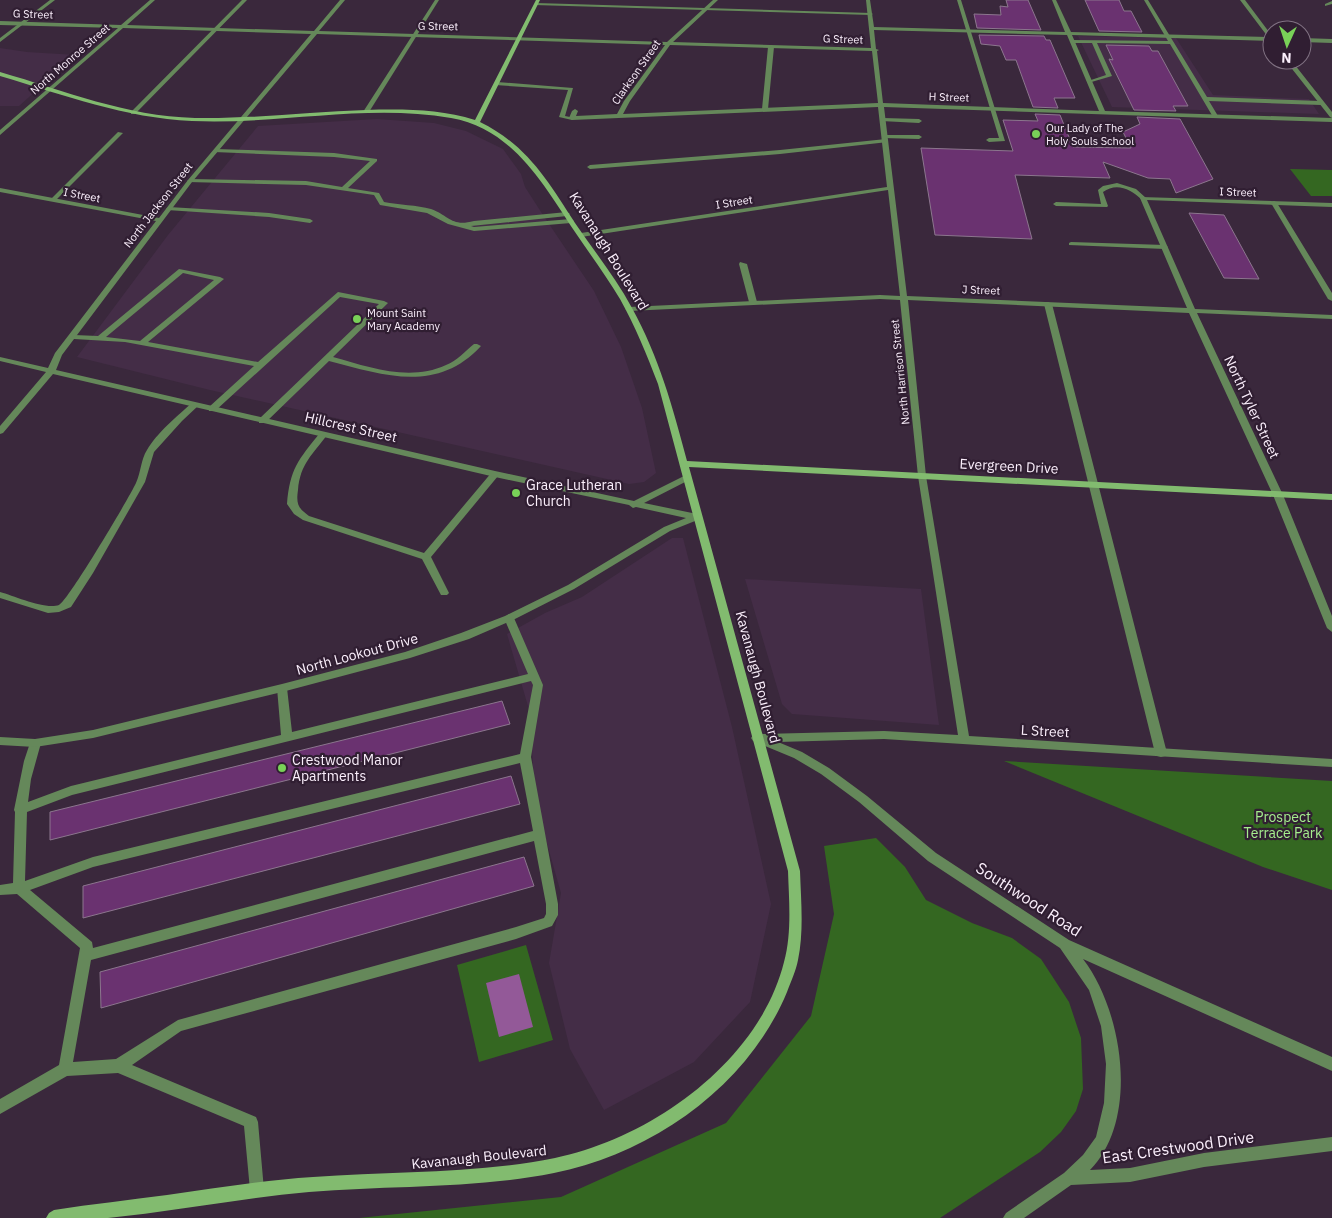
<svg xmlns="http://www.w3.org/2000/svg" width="1332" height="1218" font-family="'IBM Plex Sans',sans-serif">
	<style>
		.built { fill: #442d47 }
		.green { fill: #346721 }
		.water { fill: #935998 }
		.building { fill: #6a3270; stroke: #8c768e }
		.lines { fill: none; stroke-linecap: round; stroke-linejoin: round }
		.lane { fill: #65885a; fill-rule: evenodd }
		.street { fill: #65885a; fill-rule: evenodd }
		.secondary { fill: #82bb6f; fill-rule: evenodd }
		.poi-dot { fill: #79d158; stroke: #301e32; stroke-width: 2 }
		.labels { text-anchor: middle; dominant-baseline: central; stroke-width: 4.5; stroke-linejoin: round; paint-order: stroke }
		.far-street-label { font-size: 11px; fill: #fbeffc; stroke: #301e32 }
		.far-poi-label { font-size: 11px; fill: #fbeffc; stroke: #301e32; text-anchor: start }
		.street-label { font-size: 14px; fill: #fbeffc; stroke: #301e32 }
		.poi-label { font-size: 14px; fill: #fbeffc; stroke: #301e32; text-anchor: start }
		.park-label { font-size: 14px; fill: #a5ee8d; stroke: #301e32 }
		.near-street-label { font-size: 16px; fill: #fbeffc; stroke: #301e32 }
	</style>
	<rect width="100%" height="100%" fill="#3a283c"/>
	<path class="built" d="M1078 36 1176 38 1213 95 1309 99 1319 114 1112 107Z
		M0 48 27 52 76 55 19 106H0Z
		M377 119 434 123 466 131 503 149 521 174 525 187 543 215 594 291 621 347 642 408 656 473 644 482 629 484 210 390 77 357 168 235 258 126Z
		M672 538H683L732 727 771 904 750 1002 694 1062 604 1110 570 1049 549 963 561 893 535 801 530 713 507 634 545 613 582 597Z
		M745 579 921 589 939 725 792 714 782 704Z"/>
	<path class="green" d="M1290 169 1332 170V196H1311Z
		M1004 761 1332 781V890L1263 867Z
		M876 838 905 867 926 900 972 923 1012 938 1041 959 1069 1002 1081 1038 1083 1089 1076 1111 1061 1132 1040 1152 940 1218H359L561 1197 726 1123 811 1016 834 914 824 846Z
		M526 945 553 1040 479 1062 457 965Z"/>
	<path class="water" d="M519 974 533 1027 499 1037 486 983Z"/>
	<path class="building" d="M1006 0H1028L1041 30 977 28 974 14 1001 15 1000 6 1008 7Z
		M1085 0H1119L1124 11H1131L1142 32 1099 31Z
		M979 35 1044 36 1046 40H1050L1075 98H1054L1058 108 1033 107 1016 60H1006L1000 46 981 44Z
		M1106 45 1149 46 1152 51H1158L1188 106H1173L1176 111 1134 110 1109 59 1113 60Z
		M1035 114 1060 115 1073 147 1131 148 1123 132 1140 124 1137 117 1180 119 1213 179 1176 193 1170 179 1148 178 1103 162 1110 178 1015 175 1032 239 935 235 921 148 1013 151 1003 120 1038 121Z
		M1189 213 1224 215 1259 279 1224 278Z
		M502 701 510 724 50 840V812Z
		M511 776 520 804 83 918V886Z
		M524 857 534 886 101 1008 100 972Z"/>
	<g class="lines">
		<path class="lane" d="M50 0H55L0 42V38Z
			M242 0H247L135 114H131V112Z
			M435 0H439L369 112 364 113 363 112Z
			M957 0H961L1005 141 989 142 986 140 989 138H999Z
			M1144 0H1148L1207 97 1321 101 1324 103 1321 105 1209 101 1218 116 1213 117 1170 44 1097 43 1112 76 1088 83V81L1106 75 1092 43H1072L1070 40 1168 41Z
			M1332 1V4L1325 6V4Z
			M536 3 871 13 873 14 871 15 534 5Z
			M771 45 774 47 768 109 765 111 762 109 768 47Z
			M497 82 573 88 565 116 575 118 572 120 559 117 568 90 495 85 494 84Z
			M883 118 919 119 922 121 919 123 881 121V119Z
			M118 132 123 133 55 201H51V199Z
			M885 135H919L922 137 919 139 883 138 882 137Z
			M886 139 888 140V142L780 154 590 169 587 167 590 165 780 150Z
			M216 149 334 153 377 159V161L348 188 379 193 384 202C399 205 417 205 431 209 450 216 451 227 474 221L567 212 570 214 567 216 471 226 474 227 571 219 574 221 571 223 474 231 448 224 427 213 380 205 374 195 306 185 188 182 187 181 190 179 306 181 342 187 370 161 334 157 214 152 213 151Z
			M1117 183 1136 189 1146 198 1141 199C1131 189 1116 182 1103 192L1108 206 1107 207 1056 206 1053 204 1056 202 1101 204 1098 190 1103 186Z
			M1274 201 1277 203 1332 293V301L1328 299 1271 203Z
			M169 207 269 213 310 219 313 221 310 223 269 217 167 210 166 209Z
			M1071 242 1165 245 1168 247 1165 249 1069 245V243Z
			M740 262 747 264 757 302 756 304H750L749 302 739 264Z
			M179 269 220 277 224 279 148 342 258 362 338 292 384 301 388 303 333 357C369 367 409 382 446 365 457 361 465 351 474 344H477L481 346C437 394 383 375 329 361L265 423H259V419L379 304 340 297 215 411H209V407L254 366 125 342 74 339 70 337 74 335 98 336ZM183 273 214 280 140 341 106 337Z
			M1045 302H1048L1052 304 1167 753 1165 756 1161 757 1157 756 1155 753 1044 304Z
			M192 403H195L199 405 182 421 154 452 145 482 93 573 71 607 59 612 48 613 0 598V592C15 596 45 610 59 605 68 601 129 498 136 483 141 472 141 459 147 450 156 434 178 415 192 403Z
			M323 432 327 435C313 454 300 464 298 490 296 504 298 508 309 516L424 553 492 472H498L499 474 498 476 431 557 449 593 447 595H441L422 559 303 520 294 514 287 504C290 469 298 460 320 433Z
			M509 614 514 618 543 685 531 757 558 904V915L552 926 516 939 181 1031 132 1065 256 1117 258 1122 264 1190 262 1195 257 1197 252 1195 250 1190 244 1126 118 1073 67 1076 0 1114V1099L59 1065 80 948 17 894 0 895V885L13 883 15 812 14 810 24 761 31 740 35 739 39 740 41 743 31 779 28 802 71 786 281 735 277 688 278 685H286L287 688 292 732 528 674 504 618ZM531 681 533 685 520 754 93 857 25 881 27 812 72 795ZM520 763 533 831 93 948 92 942 30 890 93 867ZM534 841 546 904V914L544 918 516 927 178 1020 116 1059 73 1062 91 960Z"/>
		<path class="street" d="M150 0H155L127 25 314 31 340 0H345L319 31 667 42 713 0H718L673 42 871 48 866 0H870L874 27 1065 32 1052 0H1056L1071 32 1268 37 1240 0H1245L1272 36V41L1072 35 1105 111 1332 118V122L884 107 907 296 1187 308 1140 198 1141 197 1332 203V207L1147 200 1195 309 1332 315V319L1197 313 1283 495 1332 616V632L1327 628 1273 495 1189 313 908 300 926 476 969 736 1332 759V767L884 739 778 742 802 752 829 768 867 796 936 853 1069 940 1332 1057V1071L1083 959C1123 1011 1140 1119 1090 1170L1130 1168 1204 1153 1332 1137V1151L1204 1167 1130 1182 1071 1185 1024 1218H1003L1006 1213 1064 1173 1083 1155 1096 1137 1104 1103 1106 1064 1101 1026 1089 990 1060 948 928 861 859 802 821 774 794 758 753 741 751 738 753 735 757 734 884 731 958 735 918 476 900 300 880 299 629 311 625 309 629 307 880 295 900 296 888 190 581 237 578 235 581 233 887 187 878 107 572 120 569 118 572 111 575 109 578 111 576 116 617 114 624 101 665 45 317 34 192 182 62 355 56 370 495 471 634 501 686 475 689 476 690 478 689 480 644 503 697 514 702 517 700 519 670 531 574 589 513 620 469 639 410 658 282 692 93 738 35 747 0 745V737L35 739 93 730 282 684 405 652 461 633 505 616 568 585 664 527 686 518 636 507 633 508 629 505 495 477 53 374 3 433 0 434V426L46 372 0 361V357L48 368 55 353 156 221 0 192V188L159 218 188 180 311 34 123 28 0 135V130L118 28 0 25V21L121 25ZM874 30 1067 35 1099 111 883 103 877 51 879 50 876 49ZM670 45 872 51 878 103 623 114 630 101Z
			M1302 38 1332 39V43L1302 42Z
			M1285 60H1291L1332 112V118L1330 117Z"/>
		<path class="secondary" d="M536 0H540L480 122C527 145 548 181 575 223 594 251 616 278 632 308 659 357 673 408 687 461L1332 494V500L689 467 800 871C801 901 804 931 798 960 796 971 791 981 787 992 748 1086 653 1153 554 1173 473 1189 391 1185 309 1192 242 1198 175 1211 108 1218 88 1218 67 1218 46 1218L49 1213 54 1210C92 1204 130 1200 167 1195 216 1188 264 1180 313 1177 393 1171 476 1174 555 1158 651 1138 759 1062 784 962 792 933 789 901 788 871L658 384C647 355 635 326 620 299 606 276 590 254 575 232 543 184 513 129 451 118 366 103 278 125 192 121 125 118 64 95 0 76V72C66 91 125 116 195 118 252 119 309 112 366 110 403 109 440 109 475 120Z"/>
	</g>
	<g class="poi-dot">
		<circle cx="1036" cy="134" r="5"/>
		<circle cx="357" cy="319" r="5"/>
		<circle cx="516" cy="493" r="5"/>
		<circle cx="282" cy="768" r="5"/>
	</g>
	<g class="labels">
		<g class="far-street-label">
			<text transform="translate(33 14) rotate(2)">G Street</text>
			<text transform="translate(438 26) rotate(1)">G Street</text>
			<text transform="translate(843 39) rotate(2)">G Street</text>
			<text transform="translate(70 59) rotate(-41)">North Monroe Street</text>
			<text transform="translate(636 72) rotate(-55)">Clarkson Street</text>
			<text transform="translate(949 97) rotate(2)">H Street</text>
			<text transform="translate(1238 192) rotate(2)">I Street</text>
			<text transform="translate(82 195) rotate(11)">I Street</text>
			<text transform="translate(734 202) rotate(-9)">I Street</text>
			<text transform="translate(158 205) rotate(-52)">North Jackson Street</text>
			<text transform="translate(981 290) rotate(2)">J Street</text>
			<text transform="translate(900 372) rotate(-96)">North Harrison Street</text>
		</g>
		<g class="far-poi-label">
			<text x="1046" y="128">Our Lady of The<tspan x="1046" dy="13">Holy Souls School</tspan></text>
			<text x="367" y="313">Mount Saint<tspan x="367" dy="13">Mary Academy</tspan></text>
		</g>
		<g class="street-label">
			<text transform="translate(609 251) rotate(58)">Kavanaugh Boulevard</text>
			<text transform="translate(1252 407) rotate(65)">North Tyler Street</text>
			<text transform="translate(351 427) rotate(13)">Hillcrest Street</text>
			<text transform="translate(1009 466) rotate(3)">Evergreen Drive</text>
			<text transform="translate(357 654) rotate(-15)">North Lookout Drive</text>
			<text transform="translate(758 677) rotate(75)">Kavanaugh Boulevard</text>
			<text transform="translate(1045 731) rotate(3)">L Street</text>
			<text transform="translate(479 1157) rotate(-6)">Kavanaugh Boulevard</text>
		</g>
		<g class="poi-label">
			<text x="526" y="485">Grace Lutheran<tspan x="526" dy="16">Church</tspan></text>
			<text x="292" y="760">Crestwood Manor<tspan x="292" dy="16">Apartments</tspan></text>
		</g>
		<g class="park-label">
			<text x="1283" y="817">Prospect<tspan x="1283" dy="16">Terrace Park</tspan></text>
		</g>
		<g class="near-street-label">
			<text transform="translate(1029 899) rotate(33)">Southwood Road</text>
			<text transform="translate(1178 1147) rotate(-8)">East Crestwood Drive</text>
		</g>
	</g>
	<g transform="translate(1287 45) rotate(183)"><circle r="24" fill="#301e32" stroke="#817283"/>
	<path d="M0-4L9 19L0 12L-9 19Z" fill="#79d158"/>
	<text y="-8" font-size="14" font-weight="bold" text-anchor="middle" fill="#fbeffc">N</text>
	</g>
</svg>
